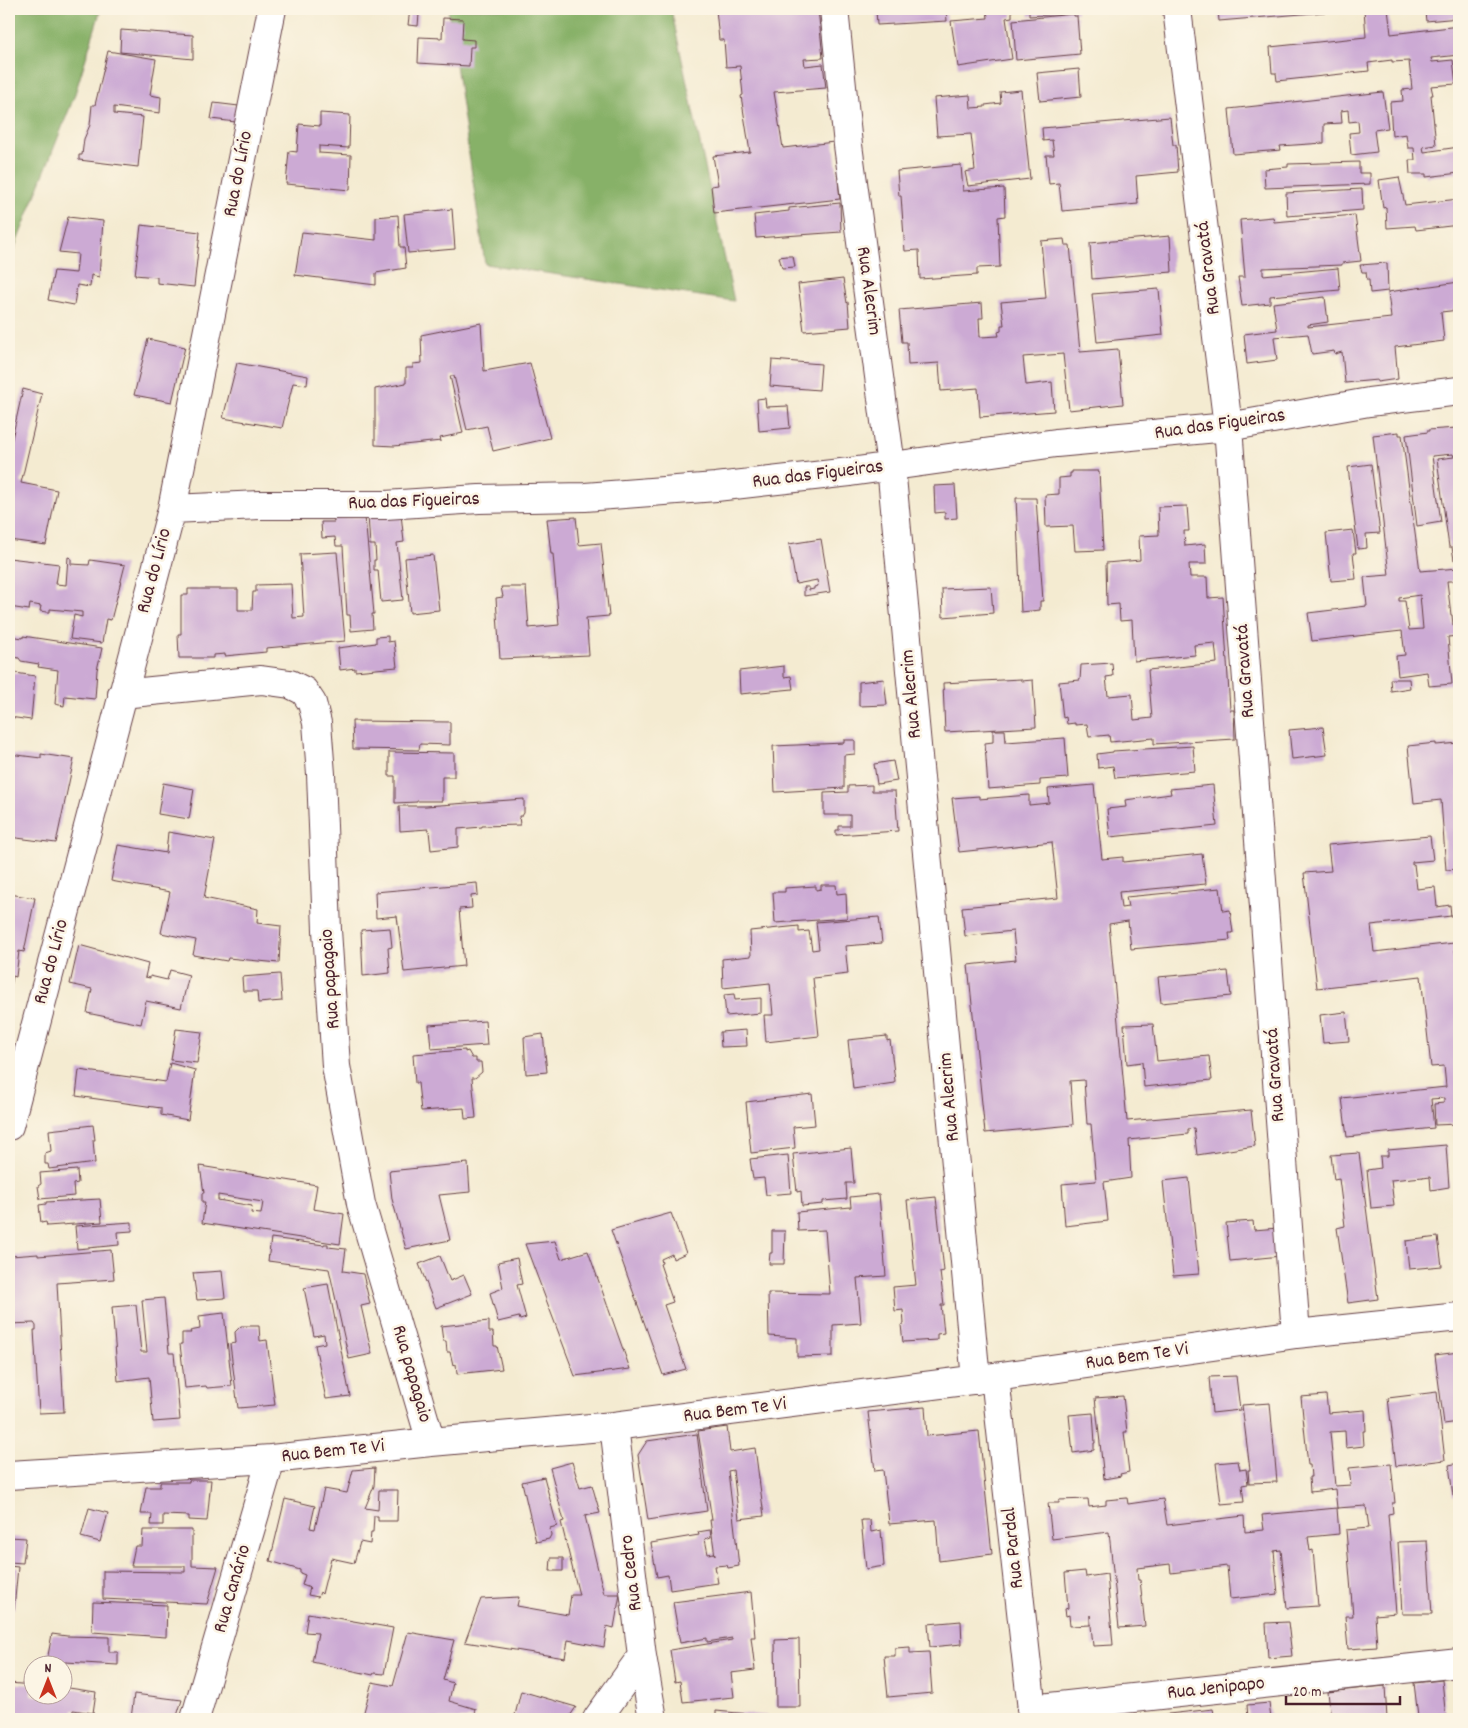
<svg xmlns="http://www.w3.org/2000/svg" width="1468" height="1728" font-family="Dekko,sans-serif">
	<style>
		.forest { fill: #87b168; stroke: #68684a }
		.building { fill: #ccaad4; fill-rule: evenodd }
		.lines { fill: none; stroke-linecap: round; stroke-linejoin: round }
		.street-casing { stroke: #643e44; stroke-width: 30 }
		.street { stroke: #fff; stroke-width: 28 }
		.labels { text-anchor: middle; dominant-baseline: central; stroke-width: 5; stroke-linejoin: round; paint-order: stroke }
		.street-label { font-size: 20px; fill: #4a1f2b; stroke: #fcf5e5 }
	</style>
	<rect width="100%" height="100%" fill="#fcf5e5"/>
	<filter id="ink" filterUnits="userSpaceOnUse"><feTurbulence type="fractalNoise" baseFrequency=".02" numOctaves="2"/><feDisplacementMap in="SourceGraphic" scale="10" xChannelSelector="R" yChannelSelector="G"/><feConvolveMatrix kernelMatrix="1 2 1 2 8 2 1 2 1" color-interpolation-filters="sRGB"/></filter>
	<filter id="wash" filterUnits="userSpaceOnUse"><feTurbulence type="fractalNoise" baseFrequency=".0096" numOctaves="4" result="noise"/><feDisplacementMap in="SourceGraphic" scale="20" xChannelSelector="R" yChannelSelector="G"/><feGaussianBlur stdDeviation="1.12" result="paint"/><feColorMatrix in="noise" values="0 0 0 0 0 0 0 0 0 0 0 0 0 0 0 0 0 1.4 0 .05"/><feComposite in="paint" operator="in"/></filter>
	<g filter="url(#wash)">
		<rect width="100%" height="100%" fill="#f4ebd1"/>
		<path class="forest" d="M9 9H101L74 97 9 262Z
			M448 9H671L734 301 485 264Z"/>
		<g id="blocks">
			<path class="building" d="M410 9H417V14H419L418 26 408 25Z
				M716 9H818L823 58 804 59 805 66 823 64 826 88 774 92 783 148 834 142 840 199 714 213 711 186 718 185 713 156 750 152 741 96 743 95 740 66 726 67 724 40H719Z
				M876 9H946L947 21 877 25Z
				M987 9H1012V17L1006 18 1012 59 958 67 951 21 988 18Z
				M1029 9H1077V13L1029 16Z
				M1218 9H1337V11L1219 21Z
				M1364 9H1388L1391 34 1459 26V55L1431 58 1432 62 1453 60 1456 84 1431 86 1433 95H1431L1436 145 1423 147 1424 152 1459 147V173L1426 177V174H1410L1409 160H1415L1414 148H1408L1406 134 1392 136 1390 102 1403 101 1402 90 1412 89 1409 61 1392 62V60L1368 63 1369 71 1277 81 1276 73H1272L1270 47 1366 37Z
				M1412 9H1459V18L1426 21 1425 12 1412 14Z
				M1074 14V16H1077L1080 54 1016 60 1013 20Z
				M443 18 463 19 462 39 474 40V47H470L469 66 418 63 419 37 442 38Z
				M121 30 193 35V59L120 52Z
				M108 51 156 59 150 95 161 97 160 113 114 107V114L143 117 138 167 79 160V155H82L84 139 90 125 92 105H95Z
				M1079 69 1081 97 1040 101 1037 73Z
				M1021 90 1030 179 968 186 965 172 975 170 971 134 937 136 934 98 970 95 971 108 985 107V105L1001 103 1000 92Z
				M1383 92 1388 128 1374 130 1377 152 1351 155 1349 133 1359 132 1358 121 1349 122 1348 110 1341 111 1342 123 1324 124V143L1280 146 1281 150 1233 154 1229 109Z
				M214 103 247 107 244 123 211 119Z
				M320 113 350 115 349 148 319 146V153L351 155 350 190 286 184 289 151 297 152 299 124 320 126Z
				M1170 117 1173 145H1176L1178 172 1136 176 1138 204 1062 211 1059 183 1049 184 1046 155H1054L1052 140 1043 141 1042 128Z
				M1359 162V173H1370V184L1265 188 1264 169 1288 167V164Z
				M961 165 963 191 1004 188 1005 216 998 217 1000 267 977 268V275L920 279 919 250 905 251 901 196H899L897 171Z
				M1399 177 1405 205 1459 199V225L1416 230 1415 226 1387 228 1386 207 1383 208 1379 180Z
				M1362 189 1363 210 1287 216 1286 193Z
				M840 203 841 232 756 238 754 215 789 211V208Z
				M452 209 455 249 408 253 404 214Z
				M398 215 400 247H404L406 268 376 273V285L295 275 302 232 376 240V217Z
				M1355 215 1361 261 1342 263V265L1263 268V275L1338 268 1340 290 1270 296V303L1242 306 1238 277H1245L1240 220 1273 217 1274 222Z
				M68 217 103 221 99 277 91 275 90 287 77 285 74 305 48 300 54 271 76 273 78 254 59 252Z
				M141 225 200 232 194 287 157 283V277L135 275Z
				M1170 236 1172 272 1092 279 1090 243Z
				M1064 239 1065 245H1070L1080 352 1118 349 1123 404 1069 410 1063 354 1023 357 1026 385 1052 382 1054 411 980 417 978 388 941 391 939 363 908 365 907 342H902L899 310 982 303 983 318H979L980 337 999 336 998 332 1001 331V325H1004L1001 302 1046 298 1041 241Z
				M786 256H793L795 267 782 268 779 257Z
				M1387 263 1388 291 1370 293 1369 280H1367L1366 272H1362L1360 265Z
				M843 279 847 303 848 302 850 327 804 331 798 284Z
				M1459 282V310L1441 312 1444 341 1395 347 1398 379 1377 382V380L1345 383 1342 352 1335 354 1334 351 1312 354 1308 334 1274 337 1277 360 1247 364 1244 334 1277 330 1273 303 1325 297 1328 322 1308 325V327L1391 318 1388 292Z
				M1159 289 1163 335 1097 342 1092 294Z
				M481 323 484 371 530 363 550 438 493 451 487 426 467 430 454 376H450L463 433 440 438 441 441 394 446 375 445V389L406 383V368H413V364L422 363 421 335Z
				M148 339 185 347 172 402 134 395Z
				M772 360 821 364 819 390 770 386Z
				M237 363 308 376 307 385 293 383 282 428 223 418Z
				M23 389 42 394 21 483 57 490 46 545 9 540V452Z
				M765 398 766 407 788 406 790 428 759 431 757 399Z
				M1457 428 1458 430 1459 429V559L1454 560 1452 547H1449L1437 459 1454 457 1453 454 1432 456 1441 522 1417 526 1406 435 1428 432V430Z
				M1399 432V435H1402L1420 571 1459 568V581H1447L1451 615H1452L1453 625H1458V636L1448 637 1452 684 1429 686 1427 672 1398 676 1396 656 1405 655 1402 631 1312 641 1308 613 1367 606 1364 577 1389 575 1373 435ZM1420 595 1423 629 1409 630 1405 601H1399V598Z
				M1371 464 1380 533 1366 534 1367 548 1358 549 1348 467Z
				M1072 471H1099L1103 550 1075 551 1073 526 1046 527 1045 495 1059 494V478L1070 477V473H1072Z
				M955 485 957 518 945 519V512L935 513 934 486Z
				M1016 498H1036L1043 601H1040V610L1021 612Z
				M1187 506 1189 531H1184L1185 546 1205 544 1206 564H1189L1190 577H1207L1208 598 1223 597 1230 710H1234L1235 739 1154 744V738L1110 742 1109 735 1089 737 1087 724 1075 725V723L1067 724 1066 717 1063 718 1059 682 1080 680 1081 665 1112 663 1113 676 1106 677 1108 696 1132 694 1134 720 1152 718 1148 670 1217 663 1215 643 1194 645 1195 655 1134 661 1132 620 1120 621 1119 604 1107 605 1106 563 1140 560 1139 536 1159 535 1158 507Z
				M401 514 404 542 397 543 403 600 381 602 378 570H374V560H376L375 545H370L368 516Z
				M365 517 374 614H372L373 629 351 631 350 615H347L343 546H336L335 537 322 538 321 522H334V518Z
				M576 517 579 545 601 543 609 616 586 618 589 655 500 659 496 598 503 597 501 587H526L529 628 559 625 553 554H551L547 519Z
				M1353 530 1356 553H1353L1356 579 1331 581 1326 533Z
				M821 539 830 592 804 596V587H809V590L814 589V587L818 586 817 580 796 584 789 544Z
				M337 552 345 641 266 648V652L225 656V654L213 655V658H179L178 634H181V595H188V589H238V610H252L253 592H256V585L291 584 293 618 304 617 300 554Z
				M433 555 439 610 410 613 405 558Z
				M68 557 71 558V564L89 565 90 560 125 565 111 620 106 619 102 643 70 639 74 615 82 617V612L50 609V612H47L40 611 41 606 30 604 29 610 9 607V558L59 564 56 584 66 585Z
				M991 587 993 613 943 617 942 589Z
				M9 636 23 638V636L102 648 97 670 95 699 65 696 64 706 55 704 58 670 38 667 39 664 21 661 19 658 9 656Z
				M388 636V642L394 641 397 667 355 671V668L340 670 338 648 376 643V637Z
				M784 666V677L791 676 793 689 740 694 739 671Z
				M9 672 35 676 31 720 9 717Z
				M884 679 887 705 859 706V682Z
				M1021 679V681L1033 680 1036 727 945 732 943 683Z
				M1390 679H1409L1410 688 1391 691Z
				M352 721 450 722V745L420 744 419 750 353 749Z
				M1323 727 1327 755 1292 759 1289 730Z
				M993 730H1005L1006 742 1065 738 1068 778 1040 780V785L988 789 985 743 993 742Z
				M844 740H855V754L844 755V788L775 792 773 746 844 743Z
				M1436 743V745L1459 743V869L1446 870 1441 800 1414 803 1408 746Z
				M1193 746 1195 771 1115 778 1113 766 1098 768 1097 754 1113 752V751Z
				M389 752 454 753V777H442V801H417V802L395 803V776H389Z
				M9 754 41 758V754L74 759 56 843 9 837Z
				M893 761 897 781 877 784 874 764Z
				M163 783 194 789 189 819 158 814Z
				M872 785V791H895L898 831 836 835V830H839V826H850V815H824V793L848 792V786Z
				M1094 785 1102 859 1123 857V862L1202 854 1206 884 1119 892 1121 908 1128 907 1126 897 1220 888 1223 911 1230 910 1233 933H1229L1230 940 1131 949 1128 921 1109 924 1127 1121 1251 1110 1255 1146 1197 1155 1194 1128 1188 1129V1134L1129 1140 1131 1178 1104 1182 1108 1221 1065 1226 1062 1184 1096 1181 1091 1124H1087L1084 1080 1070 1081 1073 1125 985 1133 968 965 1016 960 1013 931 965 936 962 907 1058 898 1052 842 959 852 952 798 979 796V799L1029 795V805L1049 803 1048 789Z
				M1213 785 1217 826 1110 837 1107 809 1126 807 1125 800 1171 794 1170 789Z
				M524 799V813L522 816H519L520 825 482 826V827L458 829V847L431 850 429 831H428V829L400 831 399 806H426Z
				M168 832 215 840 204 898 258 909 257 923 281 926 279 963 228 958 227 961 193 955 196 940 161 933 170 892 111 881 118 845 166 853Z
				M1430 836 1433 860 1412 862V865L1414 864 1417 889 1435 887 1437 907 1450 905 1451 916 1371 925 1374 952 1454 943 1458 972H1459V1124L1435 1125 1434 1104 1444 1103V1098L1431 1099 1434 1128 1347 1137 1342 1098 1446 1087 1444 1066 1431 1067 1421 976 1317 988 1304 873 1331 871 1328 845Z
				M477 883 478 895 471 896 472 908 459 909 464 966 404 972 397 916 376 918 375 892Z
				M821 885H836L837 894 846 893 847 918 775 923 773 892H785V888L816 886V890L821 889Z
				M9 894 35 898 24 952 19 951 16 977 13 976 10 992Z
				M879 917 882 943 845 946 848 974 813 978 819 1036 766 1042 764 1015H773L770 983 723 988 722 959 751 956 750 931 799 926V932L809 931 812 950 819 949 816 922Z
				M390 928 392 947 388 948 390 973 363 976 361 930Z
				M79 945 148 964 145 977 150 978V976L167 980 170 970 189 975 181 1008 146 1001 141 1024 87 1013 92 989 70 984Z
				M1228 971 1231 996 1161 1003 1158 977Z
				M280 974 282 1001 258 1003 257 991H243L242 977Z
				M734 994 735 1000 761 998V1013L726 1016 724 995Z
				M1346 1012 1349 1041 1323 1043 1320 1015Z
				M485 1021 487 1045 431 1049 429 1025Z
				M1153 1024 1157 1061 1209 1056 1212 1080 1144 1087 1142 1062 1127 1064 1124 1025Z
				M176 1029 202 1032 197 1063 171 1060Z
				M746 1030 747 1046 721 1047 720 1032Z
				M543 1034 547 1072 526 1074 524 1037Z
				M887 1036V1041L890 1040 895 1081 894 1083 853 1089 848 1040Z
				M465 1050V1052L468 1051 472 1058H476V1062H481L482 1072 475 1078H472L476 1118 465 1119 464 1108 421 1111 418 1083H415L413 1054Z
				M170 1063 195 1070 188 1120 161 1115V1108L76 1096 79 1070 166 1082Z
				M812 1094 815 1125 793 1127 795 1148 751 1153 746 1102Z
				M93 1125 95 1140H93L95 1163 49 1169 48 1164H45V1153L51 1151 49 1130Z
				M1446 1145 1449 1187 1431 1190 1430 1177 1423 1178V1177L1391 1180 1394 1206 1371 1208 1367 1170 1381 1168 1380 1156H1388V1150Z
				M851 1148 854 1183H846L847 1199 823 1201V1204L802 1206 801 1191 797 1192 793 1154Z
				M1359 1153 1378 1299 1348 1303 1337 1228 1345 1226 1339 1179 1334 1180 1331 1155Z
				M788 1155 791 1193 766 1195 764 1178 753 1179 750 1159Z
				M468 1163 470 1192 439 1195 450 1240 406 1249 392 1199 389 1171Z
				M200 1166 317 1185 313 1209 344 1214 340 1244 202 1223 205 1202H202V1193H204ZM218 1195 263 1202 261 1214 251 1213 252 1206 218 1200Z
				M77 1170 78 1183 73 1184 74 1196 40 1199 38 1186 41 1184 40 1173Z
				M1189 1178 1199 1274 1173 1276 1163 1181Z
				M879 1194 886 1276 857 1278 861 1323 833 1325V1356L797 1357V1338L769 1336 768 1293 830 1294 825 1230 798 1231 797 1212 851 1207 850 1197Z
				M936 1197 944 1271 940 1272 944 1305H941L944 1333 937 1334V1340L903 1342 901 1325 904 1324 903 1310 895 1311 893 1287 916 1285 907 1200Z
				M100 1199 102 1222 47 1226 46 1222 41 1223 39 1205 46 1204V1202Z
				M671 1213 686 1253 673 1259 672 1254 661 1259 662 1263 660 1264 673 1302 664 1305 686 1369 663 1375 611 1230Z
				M1253 1221 1254 1230 1278 1228 1281 1256 1230 1261 1226 1223Z
				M132 1222V1231L118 1232 119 1245 77 1249 75 1226Z
				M772 1231H785L784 1264H769L770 1253H772Z
				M1438 1237 1442 1266 1409 1269 1406 1241Z
				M271 1238 324 1245V1244H328V1247L346 1249 343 1271 363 1274 370 1304 361 1306 372 1354 349 1359 329 1269 268 1261Z
				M555 1241 561 1259 588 1251 630 1369 575 1376 525 1244Z
				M111 1250 114 1279 57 1283 64 1412 39 1413 34 1330H36V1326L34 1323 9 1324V1260H11V1256L38 1254V1256Z
				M440 1256 450 1281 464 1275 472 1294 436 1308 419 1264Z
				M517 1258 522 1284 517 1285 526 1318 520 1320 519 1317 498 1322 490 1293 503 1288 498 1262Z
				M222 1271 225 1298 197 1300 193 1273Z
				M328 1284 350 1396 326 1399 315 1345 325 1343 324 1334 314 1336 304 1288Z
				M164 1298 169 1353H174L180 1420 153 1422 149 1377 118 1381 112 1307 136 1305 141 1352H147L142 1300Z
				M224 1313 232 1386 207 1388 206 1386 185 1388 180 1344H182V1333H191L190 1331 200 1329 199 1316Z
				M489 1321V1332H493L494 1346H497L502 1369 457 1374 456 1364 453 1365 450 1352H447L446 1341H443L441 1326Z
				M241 1326H259L260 1341 267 1340 275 1405 238 1408 230 1344 236 1343 235 1332Z
				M1459 1352V1422L1444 1424 1435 1355Z
				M1236 1376 1240 1410 1212 1413 1209 1377Z
				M1437 1392 1445 1460 1396 1466 1388 1398Z
				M1326 1395 1328 1413 1365 1410 1366 1431H1363L1364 1446 1346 1448 1345 1431 1330 1432 1335 1486 1351 1485 1349 1468 1391 1464 1395 1503H1392L1393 1513 1388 1514 1396 1613 1375 1615 1377 1647 1348 1649 1345 1616H1353L1346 1530 1369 1528 1366 1506 1337 1508 1335 1489 1310 1492 1309 1477H1311L1310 1465H1308L1301 1397Z
				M1123 1396 1127 1432H1124L1129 1472 1120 1474 1121 1476 1104 1479 1095 1398Z
				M1270 1403 1277 1482 1249 1483 1248 1470H1250L1242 1405Z
				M925 1407 927 1436 979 1431 992 1554 939 1561 936 1520 889 1524 883 1470 875 1471 868 1412Z
				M1093 1413 1095 1443H1094V1450L1073 1453 1069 1415Z
				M727 1427 730 1452 755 1448 764 1516 739 1519 733 1470 728 1471 739 1566 728 1568 727 1565 715 1566 718 1583 670 1590 668 1575 657 1577 651 1543 699 1535 698 1532 710 1530 711 1537 705 1539 708 1554 714 1553 715 1556 710 1520H712L698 1431Z
				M697 1434 707 1511 648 1520 638 1455 647 1441Z
				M1238 1461 1240 1470 1246 1469 1248 1484 1242 1485 1244 1502 1221 1504 1216 1463Z
				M572 1462 580 1488 592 1485 600 1513 585 1516 604 1594H620L614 1628 607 1626 604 1647 568 1640 565 1658 465 1642 481 1599 519 1597 517 1606 568 1615 571 1595H579L561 1522 564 1521 550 1468Z
				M1459 1463V1495L1453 1496 1449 1465Z
				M375 1468 374 1486 365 1508 378 1510 379 1490H398L397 1521H378V1516H374L373 1532H371L370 1544 360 1542 354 1563 331 1558 322 1594 320 1592 318 1597 308 1595 310 1588 302 1585 305 1575 300 1573V1570L270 1561 285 1499 315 1506 310 1528 315 1529 324 1489 347 1493 353 1470Z
				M544 1477 557 1526 550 1528 551 1535 549 1539 536 1542 522 1482Z
				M189 1480H211L207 1521 189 1520V1516L163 1515V1525H151L152 1514H141L146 1487H160V1482H189Z
				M1127 1498 1128 1504 1163 1499 1167 1525 1244 1516 1245 1532 1264 1530 1262 1515 1337 1508 1339 1534 1308 1537 1310 1551 1313 1550 1318 1606 1287 1608 1281 1550 1274 1551 1278 1594 1230 1599 1227 1566 1171 1573 1170 1564 1137 1568 1138 1580H1140L1145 1626 1119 1628 1109 1532 1052 1539 1048 1503H1059V1500L1088 1499 1089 1507 1106 1505V1500Z
				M89 1508 108 1513 100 1542 81 1537Z
				M861 1520H870L871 1532 881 1530 884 1566 866 1569Z
				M143 1530H192V1566L218 1567 207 1604 103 1599V1571L185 1572V1566H131L135 1546H142Z
				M9 1537 26 1538 23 1563 9 1562Z
				M1427 1541 1432 1614H1402L1398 1542Z
				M551 1558H563V1571H550Z
				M9 1566 18 1567 14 1609 9 1608Z
				M1085 1571 1086 1577 1107 1574 1113 1645 1093 1646 1090 1615V1625L1070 1626 1069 1615 1066 1616 1065 1609 1068 1608 1065 1573Z
				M751 1592 755 1637H751L755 1670 731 1673 734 1697 683 1702 680 1681 675 1682 670 1650 732 1640V1638L707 1642V1638L680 1643 673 1602Z
				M93 1602 167 1605 166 1637 92 1632Z
				M308 1613 393 1628 384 1674 374 1673 373 1675 312 1662 318 1633 305 1632Z
				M961 1621 962 1644 930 1647 928 1624Z
				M1288 1622 1292 1656 1268 1658 1266 1623Z
				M408 1632 454 1640 443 1680 453 1683 449 1701 476 1709 474 1719H362L372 1682 393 1686Z
				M52 1634 67 1636 109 1637V1652H118V1665L65 1662 64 1669H62V1666H46Z
				M799 1639 800 1707H776L775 1640Z
				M910 1647V1653L929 1652 932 1693 888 1697 884 1656H895V1648Z
				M1442 1680 1446 1719H1427L1418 1717 1414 1683Z
				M9 1683 32 1685V1696H62V1687L96 1692 93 1713 73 1710 72 1719H10L11 1716H9Z
				M1385 1686 1387 1719H1331L1328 1692Z
				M521 1691 576 1707 568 1719H514Z
				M134 1694 182 1700 176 1719H131Z
				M1269 1703 1271 1719H1248L1247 1705Z
				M1213 1709 1215 1719H1133V1718Z
				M716 1711 792 1718V1719H716Z"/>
		</g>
	</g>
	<g filter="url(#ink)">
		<use href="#blocks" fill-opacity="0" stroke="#643e44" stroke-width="1"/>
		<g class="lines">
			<g class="street-casing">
				<path id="street" d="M834 9 848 145 891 466 976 1380
					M1177 9 1228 427 1296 1334
					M172 509 260 505H385L479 499 585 497 716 487 850 472 1056 443 1228 427 1369 402 1459 391
					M122 694 261 680 290 684 304 691 312 703 317 723 321 774 327 930 336 1066 361 1204 431 1442
					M9 1126 172 509 272 9
					M995 1377 1033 1719
					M614 1426 642 1656 653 1719
					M9 1475 271 1459 431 1442 614 1426 995 1377 1296 1334 1459 1317
					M1031 1709 1459 1663
					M195 1719 271 1459
					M597 1719 642 1656"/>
			</g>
			<use href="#street" class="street"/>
		</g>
	</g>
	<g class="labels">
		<g class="street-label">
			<text transform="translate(239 174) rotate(-79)">Rua do Lírio</text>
			<text transform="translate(1209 268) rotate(-97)">Rua Gravatá</text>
			<text transform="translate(868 291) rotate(82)">Rua Alecrim</text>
			<text transform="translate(1220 425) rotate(-8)">Rua das Figueiras</text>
			<text transform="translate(818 475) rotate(-7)">Rua das Figueiras</text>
			<text transform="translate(414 502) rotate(-2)">Rua das Figueiras</text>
			<text transform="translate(155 571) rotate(-75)">Rua do Lírio</text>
			<text transform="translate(1246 671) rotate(-94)">Rua Gravatá</text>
			<text transform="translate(912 694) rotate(-95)">Rua Alecrim</text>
			<text transform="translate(52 962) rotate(-75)">Rua do Lírio</text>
			<text transform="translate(331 979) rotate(-94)">Rua papagaio</text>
			<text transform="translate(1276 1075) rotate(-94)">Rua Gravatá</text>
			<text transform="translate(950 1097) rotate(-95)">Rua Alecrim</text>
			<text transform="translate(1137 1357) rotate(-8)">Rua Bem Te Vi</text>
			<text transform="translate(411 1374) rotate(74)">Rua papagaio</text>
			<text transform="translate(735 1411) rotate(-7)">Rua Bem Te Vi</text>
			<text transform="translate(333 1452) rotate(-6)">Rua Bem Te Vi</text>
			<text transform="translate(1014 1548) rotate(-96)">Rua Pardal</text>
			<text transform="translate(632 1573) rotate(-97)">Rua Cedro</text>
			<text transform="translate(233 1589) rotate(-74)">Rua Canário</text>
			<text transform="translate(1216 1689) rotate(-6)">Rua Jenipapo</text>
		</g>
	</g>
	<rect width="1468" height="1728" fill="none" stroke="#fcf5e5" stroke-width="30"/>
	<g transform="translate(48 1680)"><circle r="24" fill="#fcf5e5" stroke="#b59f9b"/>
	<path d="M0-4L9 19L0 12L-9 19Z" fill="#c8321e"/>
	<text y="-8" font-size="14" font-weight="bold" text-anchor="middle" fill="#4a1f2b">N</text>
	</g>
	<path d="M1286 1696v8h114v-8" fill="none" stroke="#4a1f2b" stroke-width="2.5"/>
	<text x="1293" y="1696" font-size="15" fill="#4a1f2b" stroke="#fcf5e5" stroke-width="4" paint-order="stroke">20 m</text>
</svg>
